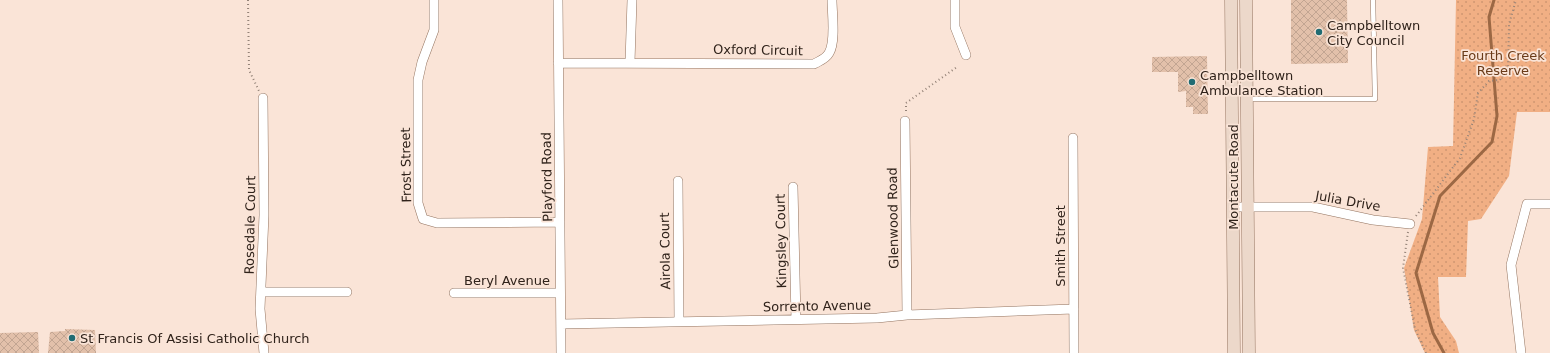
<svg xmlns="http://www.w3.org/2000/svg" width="1550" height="353" font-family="'DejaVu Sans',sans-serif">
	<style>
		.grass { fill: url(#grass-dots) }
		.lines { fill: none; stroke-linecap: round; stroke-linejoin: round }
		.stream { stroke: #9c6844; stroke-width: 3 }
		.building { fill: url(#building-cross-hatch) }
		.service-casing { stroke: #93735f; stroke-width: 5.5 }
		.minor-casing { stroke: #93735f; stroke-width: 10 }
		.secondary-casing { stroke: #93735f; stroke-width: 13 }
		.path { stroke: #938277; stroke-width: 2; stroke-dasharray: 1 3; stroke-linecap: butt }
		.service { stroke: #fff; stroke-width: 4.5 }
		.minor { stroke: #fff; stroke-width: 9 }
		.secondary { stroke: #ecd8ca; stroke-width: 12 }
		.poi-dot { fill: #216c73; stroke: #fae4d7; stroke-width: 1.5 }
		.labels { text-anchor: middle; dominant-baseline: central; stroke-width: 3.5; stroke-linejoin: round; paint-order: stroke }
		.poi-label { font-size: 13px; fill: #30231b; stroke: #fae4d7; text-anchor: start }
		.street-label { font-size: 13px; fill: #30231b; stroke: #fae4d7 }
		.park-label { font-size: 13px; fill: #6a3b19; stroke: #fae4d7 }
	</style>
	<defs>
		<pattern id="grass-dots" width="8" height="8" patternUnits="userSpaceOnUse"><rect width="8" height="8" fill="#f1af84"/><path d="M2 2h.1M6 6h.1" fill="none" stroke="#cf9671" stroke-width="1.8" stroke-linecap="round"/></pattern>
		<pattern id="building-cross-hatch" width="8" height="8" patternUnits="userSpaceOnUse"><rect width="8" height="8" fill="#e2c0aa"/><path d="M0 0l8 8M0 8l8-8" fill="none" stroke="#c2a592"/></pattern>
	</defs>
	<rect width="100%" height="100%" fill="#fae4d7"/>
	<path class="grass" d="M1456 0H1550V112H1517L1509 176 1481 219 1468 221 1466 277H1438L1440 317 1456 341 1459 353H1425L1414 330 1404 268 1422 219 1428 147 1453 146Z"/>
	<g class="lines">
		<path class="stream" d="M1444 353 1433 333 1416 273 1440 196 1492 142 1497 116 1489 17 1494 0"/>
	</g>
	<path class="building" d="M1291 0H1347L1348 63 1291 64Z
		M1207 56 1208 114H1193V107H1186V91L1178 92V72H1152V57Z
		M65 329 95 330 96 353H48L50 332 65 331Z
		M38 332 39 353H0V333Z"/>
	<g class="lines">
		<g class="service-casing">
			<path id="service" d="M1248 99H1375L1373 0"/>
		</g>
		<g class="minor-casing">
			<path id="minor" d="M434 0V30L422 62 418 80V203L423 219 437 223 560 222
				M558 0 561 353
				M955 0V27L966 55
				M630 62 632 0
				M558 63 814 64C819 61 826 59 829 53 836 42 832 13 832 0
				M263 98 264 215 260 309 264 353
				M905 121 907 315
				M1073 138 1074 353
				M678 181 679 321
				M793 187 796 319
				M1233 207H1313L1373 220 1410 224
				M261 292H347
				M454 293H560
				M561 324 877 318 907 315 1074 309
				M1521 353 1511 265 1527 204H1550"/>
		</g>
		<g class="secondary-casing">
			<path id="secondary" d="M1231 0 1234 353
				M1246 0 1249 353"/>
		</g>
		<path class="path" d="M248 0 249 70 259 91
			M906 111V103L957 67
			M1416 216 1460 158 1474 119 1478 93 1489 81 1500 80 1508 68 1509 24 1516 0
			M1408 232 1403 268 1415 329 1426 353"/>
		<use href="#service" class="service"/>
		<use href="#minor" class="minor"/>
		<use href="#secondary" class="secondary"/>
	</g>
	<g class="poi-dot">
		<circle cx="1319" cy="32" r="4"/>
		<circle cx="1192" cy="82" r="4"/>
		<circle cx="72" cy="338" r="4"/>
	</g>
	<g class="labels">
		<g class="poi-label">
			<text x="1327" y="25">Campbelltown<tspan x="1327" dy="15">City Council</tspan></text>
			<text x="1200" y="75">Campbelltown<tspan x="1200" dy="15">Ambulance Station</tspan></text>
			<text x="80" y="338">St Francis Of Assisi Catholic Church</text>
		</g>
		<g class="street-label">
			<text transform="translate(758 50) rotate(1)">Oxford Circuit</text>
			<text transform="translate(406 165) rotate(-91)">Frost Street</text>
			<text transform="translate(547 177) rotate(-91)">Playford Road</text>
			<text transform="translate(1233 177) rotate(-90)">Montacute Road</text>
			<text transform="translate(1348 201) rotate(10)">Julia Drive</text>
			<text transform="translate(893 218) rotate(-91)">Glenwood Road</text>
			<text transform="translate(250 225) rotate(-89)">Rosedale Court</text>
			<text transform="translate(781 241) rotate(-91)">Kingsley Court</text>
			<text transform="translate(1060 246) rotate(-90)">Smith Street</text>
			<text transform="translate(665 251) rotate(-91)">Airola Court</text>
			<text x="507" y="280">Beryl Avenue</text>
			<text transform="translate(817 306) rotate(-1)">Sorrento Avenue</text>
		</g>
		<g class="park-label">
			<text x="1503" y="55">Fourth Creek<tspan x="1503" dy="15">Reserve</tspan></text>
		</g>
	</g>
</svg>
